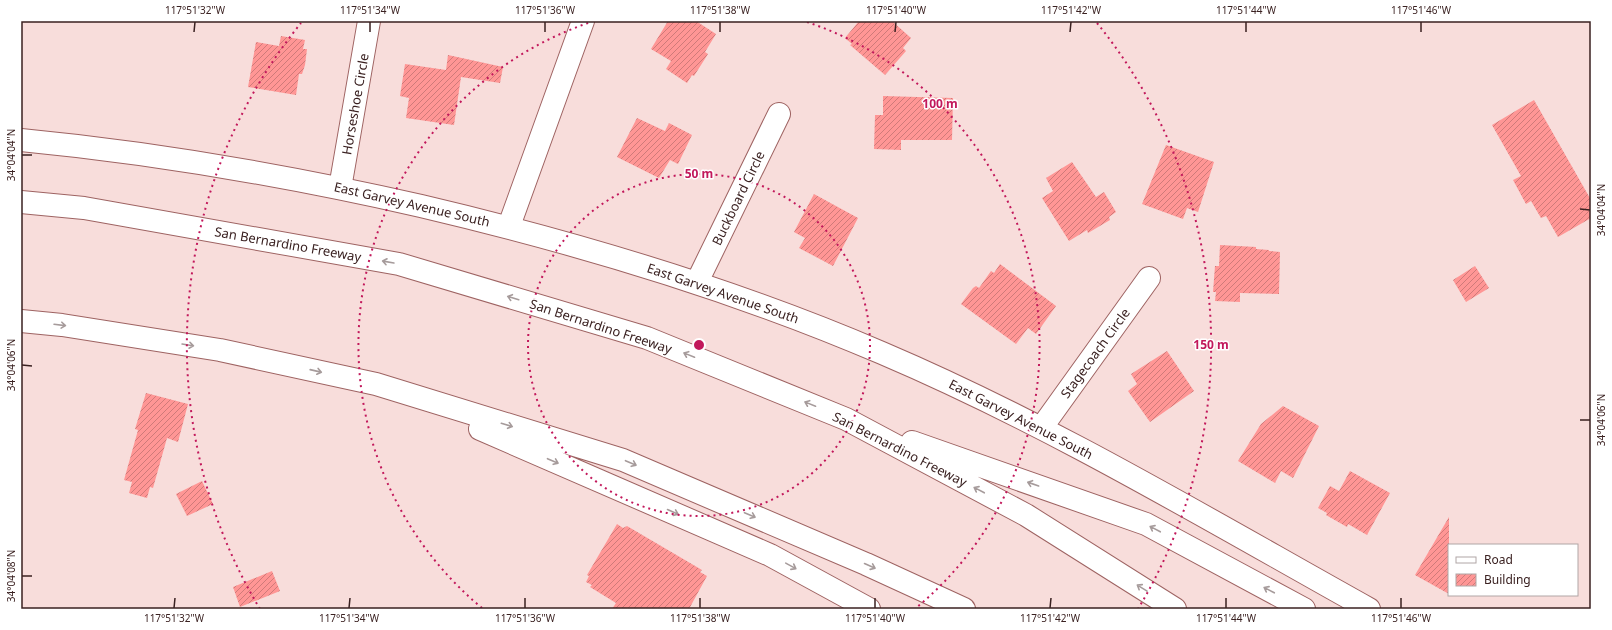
<svg xmlns="http://www.w3.org/2000/svg" width="1612" height="630" font-family="'Noto Sans',sans-serif">
	<style>
		.building { fill: url(#building-hatch) }
		.lines { fill: none; stroke-linecap: round; stroke-linejoin: round }
		.minor-casing { stroke: #9e6362; stroke-width: 24 }
		.tertiary-casing { stroke: #9e6362; stroke-width: 24 }
		.motorway-casing { stroke: #9e6362; stroke-width: 24 }
		.minor { stroke: #fff; stroke-width: 22 }
		.tertiary { stroke: #fff; stroke-width: 22 }
		.motorway { stroke: #fff; stroke-width: 22 }
		.oneway { stroke: #a69b9b }
		.ticks { fill: none; stroke: #3a2121; stroke-width: 1.5 }
		.ring { fill: none; stroke: #c2185b; stroke-width: 2; stroke-dasharray: 2 4 }
		.labels { text-anchor: middle; dominant-baseline: central; stroke-width: 3; stroke-linejoin: round; paint-order: stroke }
		.street-label { font-size: 13px; fill: #3a2121; stroke: #fff }
		.centre { fill: #c2185b; stroke: #fff; stroke-width: 2 }
		.ring-label { font-size: 12px; text-anchor: middle; font-weight: bold; fill: #c2185b; stroke: #fff; stroke-width: 3; stroke-linejoin: round; paint-order: stroke }
		.neatline { fill: none; stroke: #3a2121; stroke-width: 1.5 }
		.ticks-label { font-size: 10px; text-anchor: middle; fill: #3a2121 }
	</style>
	<defs>
		<pattern id="building-hatch" width="6" height="6" patternUnits="userSpaceOnUse"><rect width="6" height="6" fill="#ff9695"/><path d="M-1 1l2-2M0 6l6-6M5 7l2-2" fill="none" stroke="#cf7a79"/></pattern>
	</defs>
	<rect width="100%" height="100%" fill="#f8dddb"/>
	<path class="building" d="M668 21H696L716 34 705 52 708 54 694 76 692 75 687 83 666 69 671 61 651 49Z
		M859 21H892L911 38 903 48 906 51 885 75 850 45 852 44 845 38Z
		M281 36 305 40 303 49H307L305 65 302 74H299L296 95 248 87 256 42 279 46Z
		M448 55 503 67 500 83 461 77 454 125 406 118 409 98 400 96 405 64 446 70Z
		M883 96 953 98 952 140H901V150L874 149 875 115H883Z
		M1534 100 1591 200V218L1558 237 1546 216 1541 218 1531 201 1526 204 1513 180 1521 176 1492 125Z
		M637 118 665 131 669 123 692 135 678 164 670 160 659 178 617 157Z
		M1166 145 1214 162 1198 212 1187 208 1183 219 1142 204Z
		M1072 162 1096 197 1104 192 1116 212 1109 217 1110 220 1088 233 1087 230 1069 241 1042 198 1053 191 1046 178Z
		M814 194 858 218 833 266 799 248 805 238 794 232Z
		M1220 245 1256 247V249L1269 250V251L1280 252 1279 294 1240 293V302L1215 301 1216 292H1213L1215 266H1219Z
		M1000 264 1056 306 1036 334 1028 328 1016 344 961 304 973 288 976 286 979 288 991 271 994 273Z
		M1475 266 1489 288 1466 302 1453 280Z
		M1167 351 1194 391 1150 422 1128 391 1137 384 1131 374Z
		M146 393 188 404 178 442 167 438 153 488 150 487 147 498 129 493 132 482 124 480 138 430 135 429Z
		M1283 406 1319 426 1293 478 1281 471 1275 483 1238 461 1261 424Z
		M1350 471 1390 493 1367 535 1348 524 1347 527 1326 515 1327 513 1318 508 1330 486 1339 491Z
		M202 481 213 504 187 516 176 494Z
		M1449 517V594L1415 575Z
		M617 524 623 528 627 526 702 570 700 572 707 576 689 609H612L616 603 590 587 592 585 586 582 589 576 587 575Z
		M272 571 280 591 240 607 233 587Z"/>
	<g class="lines">
		<g class="minor-casing">
			<path id="minor" d="M340 188 369 21
				M509 226 583 21
				M697 282 779 114
				M1042 427 1149 278"/>
		</g>
		<g class="tertiary-casing">
			<path id="tertiary" d="M21 140C156 153 289 176 421 206 578 243 733 289 882 353 1051 425 1209 520 1369 609"/>
		</g>
		<g class="motorway-casing">
			<path id="motorway" d="M21 202 84 208 399 264 647 338 846 419 1026 515 1175 609
				M21 321 62 325 220 350 376 384 623 460 866 564 964 609
				M480 429 770 555 869 609
				M912 442 1146 524 1304 609"/>
		</g>
		<use href="#minor" class="minor"/>
		<use href="#tertiary" class="tertiary"/>
		<use href="#motorway" class="motorway"/>
	</g>
	<defs><path id="oneway-shaft" d="M-6 0H5M1.5-3L5.5 0L1.5 3" fill="none" stroke-width="1.6" stroke-linecap="round" stroke-linejoin="round"/></defs>
	<g class="oneway">
		<use href="#oneway-shaft" transform="translate(388 262) rotate(-170)"/>
		<use href="#oneway-shaft" transform="translate(513 298) rotate(-163)"/>
		<use href="#oneway-shaft" transform="translate(60 325) rotate(7)"/>
		<use href="#oneway-shaft" transform="translate(188 345) rotate(9)"/>
		<use href="#oneway-shaft" transform="translate(689 355) rotate(-158)"/>
		<use href="#oneway-shaft" transform="translate(316 371) rotate(13)"/>
		<use href="#oneway-shaft" transform="translate(810 404) rotate(-158)"/>
		<use href="#oneway-shaft" transform="translate(507 425) rotate(17)"/>
		<use href="#oneway-shaft" transform="translate(553 461) rotate(23)"/>
		<use href="#oneway-shaft" transform="translate(631 463) rotate(23)"/>
		<use href="#oneway-shaft" transform="translate(1033 484) rotate(-161)"/>
		<use href="#oneway-shaft" transform="translate(979 490) rotate(-152)"/>
		<use href="#oneway-shaft" transform="translate(673 512) rotate(24)"/>
		<use href="#oneway-shaft" transform="translate(750 515) rotate(23)"/>
		<use href="#oneway-shaft" transform="translate(1155 529) rotate(-152)"/>
		<use href="#oneway-shaft" transform="translate(791 566) rotate(29)"/>
		<use href="#oneway-shaft" transform="translate(870 566) rotate(24)"/>
		<use href="#oneway-shaft" transform="translate(1142 588) rotate(-148)"/>
		<use href="#oneway-shaft" transform="translate(1269 590) rotate(-152)"/>
	</g>
	<path class="ticks" d="M194 32 195 22M370 32V22M545 32V22M720 32V22M895 32 896 22M1070 32 1071 22M1246 32V22M1421 32V22M22 155H32M1580 209 1590 210M22 365 32 366M1580 420H1590M22 576H32M174 608 175 598M349 608 350 598M525 608V598M700 608V598M875 608V598M1050 608 1051 598M1226 608V598M1401 608V598"/>
	<g class="ring">
		<circle cx="699" cy="345" r="171"/>
		<path d="M482 608A341 341 0 0 1 591 22M807 22A341 341 0 0 1 916 608"/>
		<path d="M260 609A512 512 0 0 1 301 23M1097 23A512 512 0 0 1 1138 609"/>
	</g>
	<g class="labels">
		<g class="street-label">
			<text transform="translate(355 104) rotate(-80)">Horseshoe Circle</text>
			<text transform="translate(738 198) rotate(-64)">Buckboard Circle</text>
			<text transform="translate(412 204) rotate(13)">East Garvey Avenue South</text>
			<text transform="translate(288 244) rotate(10)">San Bernardino Freeway</text>
			<text transform="translate(723 293) rotate(19)">East Garvey Avenue South</text>
			<text transform="translate(601 326) rotate(18)">San Bernardino Freeway</text>
			<text transform="translate(1095 353) rotate(-54)">Stagecoach Circle</text>
			<text transform="translate(1021 419) rotate(27)">East Garvey Avenue South</text>
			<text transform="translate(900 449) rotate(27)">San Bernardino Freeway</text>
		</g>
	</g>
	<circle cx="699" cy="345" r="6" class="centre"/>
	<g class="ring-label">
		<text x="940" y="108">100 m</text>
		<text x="699" y="178">50 m</text>
		<text x="1211" y="349">150 m</text>
	</g>
	<rect width="1612" height="630" fill="none" stroke="#ffffff" stroke-width="44"/>
	<rect x="1448" y="544" width="130" height="52" fill="#ffffff" stroke="#b0a6a6"/>
	<rect x="1456" y="557" width="20" height="6" fill="#ffffff" stroke="#b0a6a6"/>
	<text x="1484" y="564" font-size="12" fill="#3a2121">Road</text>
	<rect x="1456" y="574" width="20" height="12" fill="url(#building-hatch)" stroke="#b0a6a6"/>
	<text x="1484" y="584" font-size="12" fill="#3a2121">Building</text>
	<rect x="22" y="22" width="1568" height="586" class="neatline"/>
	<g class="ticks-label">
		<text x="195" y="14">117°51'32"W</text>
		<text x="370" y="14">117°51'34"W</text>
		<text x="545" y="14">117°51'36"W</text>
		<text x="720" y="14">117°51'38"W</text>
		<text x="896" y="14">117°51'40"W</text>
		<text x="1071" y="14">117°51'42"W</text>
		<text x="1246" y="14">117°51'44"W</text>
		<text x="1421" y="14">117°51'46"W</text>
		<text transform="translate(11 155) rotate(-90)" y="4">34°04'04"N</text>
		<text transform="translate(1601 210) rotate(-90)" y="4">34°04'04"N</text>
		<text transform="translate(11 365) rotate(-90)" y="4">34°04'06"N</text>
		<text transform="translate(1601 420) rotate(-90)" y="4">34°04'06"N</text>
		<text transform="translate(11 576) rotate(-90)" y="4">34°04'08"N</text>
		<text x="174" y="622">117°51'32"W</text>
		<text x="349" y="622">117°51'34"W</text>
		<text x="525" y="622">117°51'36"W</text>
		<text x="700" y="622">117°51'38"W</text>
		<text x="875" y="622">117°51'40"W</text>
		<text x="1050" y="622">117°51'42"W</text>
		<text x="1226" y="622">117°51'44"W</text>
		<text x="1401" y="622">117°51'46"W</text>
	</g>
</svg>
